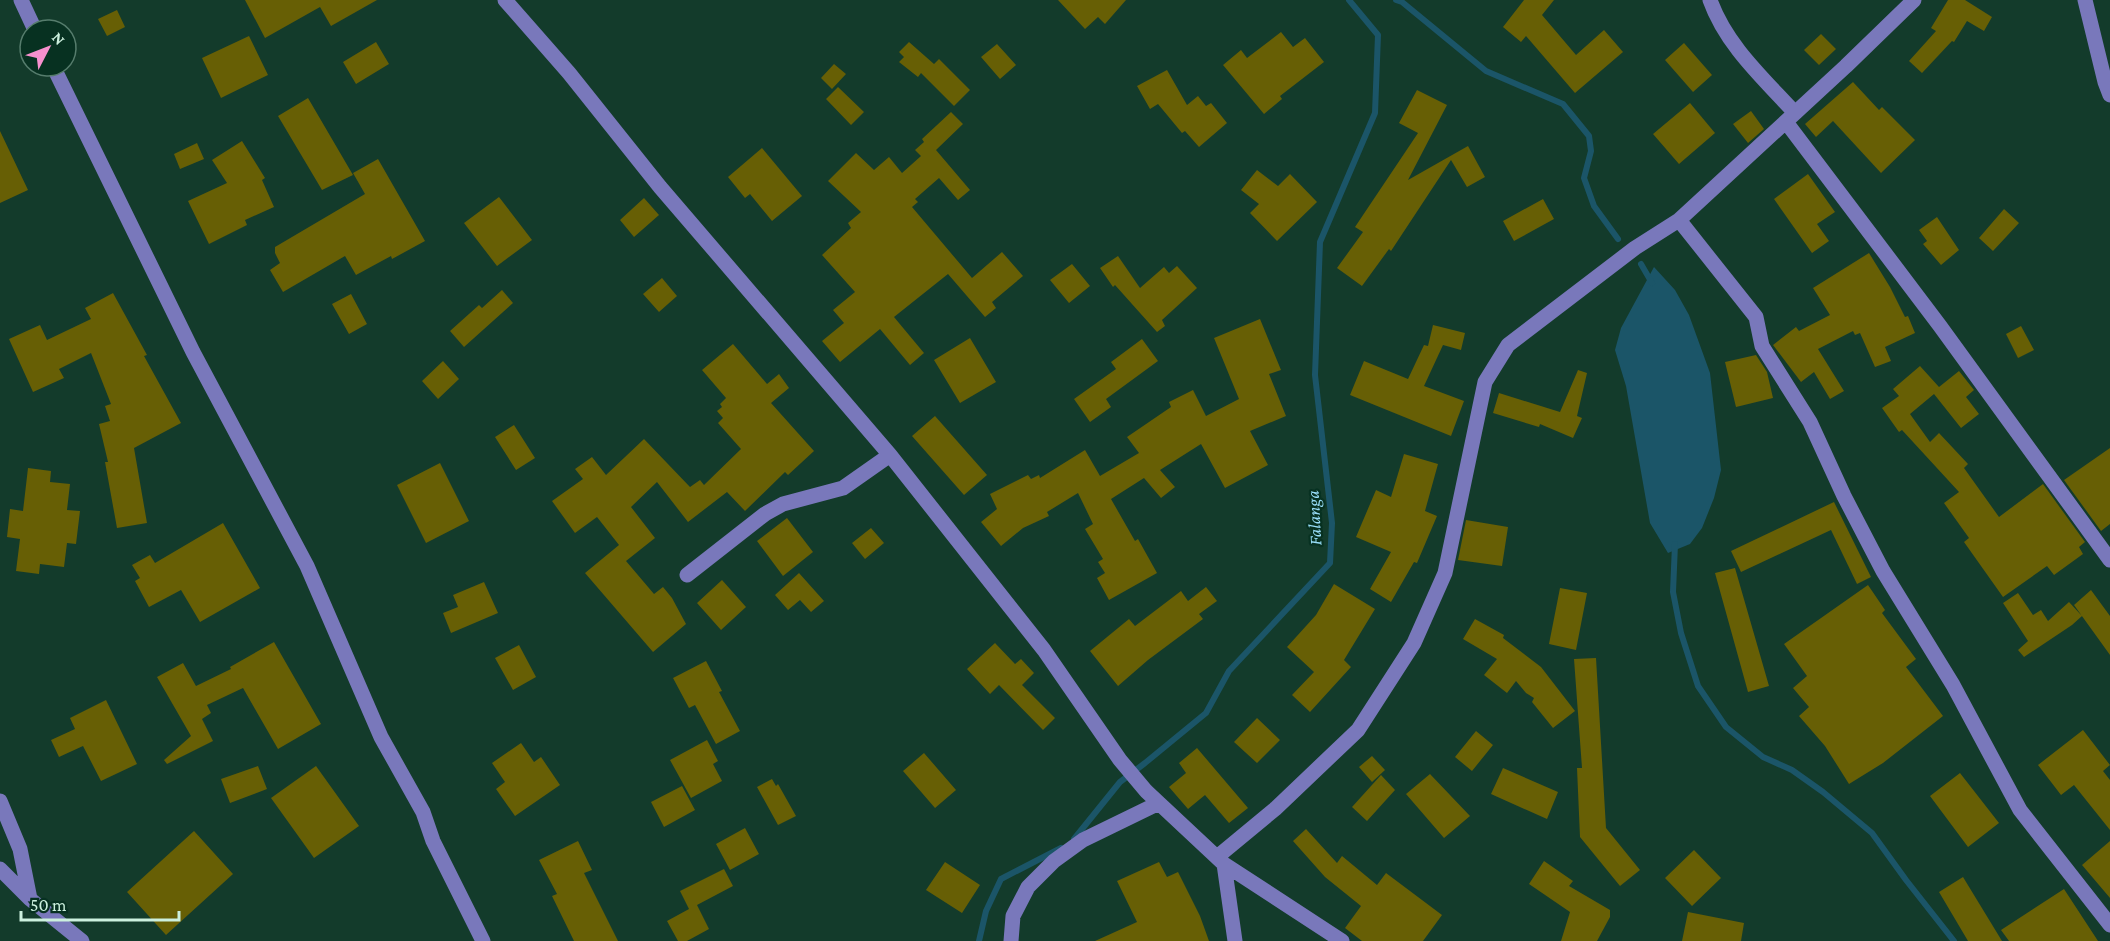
<svg xmlns="http://www.w3.org/2000/svg" width="2110" height="941" font-family="'Crimson Pro',serif">
	<style>
		.water { fill: #1b5568 }
		.lines { fill: none; stroke-linecap: round; stroke-linejoin: round }
		.stream { stroke: #1b5568; stroke-width: 6 }
		.building { fill: #675f05 }
		.minor { stroke: #7978bb; stroke-width: 15 }
		.labels { text-anchor: middle; dominant-baseline: central; stroke-width: 4.5; stroke-linejoin: round; paint-order: stroke }
		.water-label { font-size: 18px; font-style: italic; fill: #97dcf7; stroke: #073121 }
	</style>
	<rect width="100%" height="100%" fill="#133b2b"/>
	<path class="water" d="M1654 267 1675 290 1689 315 1710 373 1721 470 1714 498 1702 528 1690 544 1668 553 1650 523 1626 386 1615 350 1621 328Z"/>
	<g class="lines">
		<path class="stream" d="M1396 0 1402 2 1486 71 1563 104 1589 136 1591 151 1584 178 1594 206 1618 239
			M1641 264 1652 283
			M1675 544 1673 592 1681 633 1698 686 1726 727 1763 757 1792 770 1823 792 1872 833 1906 880 1954 941
			M1074 839 1120 782 1145 763 1206 713 1229 671 1330 563 1332 523 1315 375 1320 242 1375 113 1378 35 1349 0
			M979 941 986 911 1001 879 1061 848"/>
	</g>
	<path class="building" d="M245 0H377L331 26 320 7 265 38Z
		M1058 0H1126L1105 24 1098 17 1085 29Z
		M1524 0H1554L1542 15 1576 55 1604 30 1623 52 1575 93 1526 36 1521 42 1503 27Z
		M1948 0H1965L1992 17 1984 31 1967 21 1954 42 1952 41 1922 73 1909 61 1936 31 1931 28Z
		M117 10 125 27 107 36 98 19Z
		M1281 32 1293 47 1305 38 1324 62 1280 96 1282 99 1264 114 1223 65 1241 50 1247 58Z
		M1821 34 1836 49 1819 65 1804 50Z
		M249 36 268 75 221 98 202 58Z
		M376 42 389 64 356 84 343 62Z
		M909 42 934 64 939 59 970 90 954 106 921 73 918 77 899 62 904 57 899 52Z
		M1684 43 1712 75 1693 92 1665 60Z
		M997 44 1016 65 1000 79 981 57Z
		M834 64 846 74 832 89 821 78Z
		M1167 70 1187 105 1198 96 1206 106 1211 103 1227 123 1199 147 1185 131 1182 133 1158 104 1150 109 1137 86Z
		M1853 82 1879 110 1882 107 1915 140 1881 173 1833 121 1816 137 1805 124Z
		M838 87 864 112 851 125 826 99Z
		M1417 90 1447 105 1408 180 1468 146 1485 177 1467 187 1451 160 1391 251 1389 249 1362 286 1337 268 1363 232 1355 227 1418 133 1399 123Z
		M308 98 353 175 322 190 278 116Z
		M1690 103 1715 133 1679 164 1653 134Z
		M1751 111 1764 129 1748 143 1733 124Z
		M951 112 963 124 936 150 970 190 958 200 939 178 915 199 918 202 912 207 972 278 1002 252 1023 276 992 302 996 308 985 317 948 274 894 317 924 353 910 365 880 329 840 362 822 341 844 323 833 310 855 292 822 255 851 228 848 223 861 212 828 181 856 153 874 170 889 157 902 173 921 156 915 150 924 142 922 139Z
		M0 131 28 190 0 203Z
		M242 141 265 178 262 180 274 207 245 220 247 225 209 244 188 201 227 183 212 160Z
		M197 143 204 159 180 169 174 154Z
		M762 148 802 196 772 221 750 194 745 198 728 177Z
		M378 159 425 241 392 259 391 256 356 275 345 256 283 292 270 270 280 263 275 253V247L365 194 353 173Z
		M1257 170 1278 186 1290 174 1317 202 1277 241 1250 213 1259 204 1241 190Z
		M1808 174 1835 212 1817 224 1829 241 1812 253 1774 199Z
		M499 197 532 240 497 266 464 223Z
		M644 198 659 215 634 237 620 220Z
		M1543 199 1554 219 1514 241 1503 221Z
		M2004 209 2019 223 1993 251 1979 238Z
		M1937 217 1959 250 1941 265 1923 244 1927 241 1919 230Z
		M1869 253 1890 287 1905 317 1908 316 1915 333 1885 347 1891 361 1875 367 1860 333 1855 335 1853 331 1818 349 1844 391 1830 399 1814 372 1801 382 1773 345 1796 327 1799 331 1830 315 1813 288Z
		M1118 256 1140 288 1164 267 1169 273 1177 266 1197 288 1162 320 1165 326 1157 332 1115 285 1113 287 1100 268Z
		M1072 264 1090 286 1069 303 1050 280Z
		M662 278 677 296 659 312 643 294Z
		M502 290 513 303 464 347 450 331 479 305 482 308Z
		M113 293 147 355 144 356 181 423 134 448 147 523 117 528 105 462H108L99 424 110 421 105 406 111 404 91 353 59 369 64 378 33 392 9 339 40 325 47 340 91 319 85 308Z
		M351 294 367 324 349 334 332 304Z
		M1260 319 1281 370 1269 374 1286 416 1250 431 1268 465 1225 488 1201 444 1160 470 1175 487 1161 498 1144 478 1111 499 1135 541 1138 539 1157 573 1109 600 1097 578 1105 573 1098 562 1103 559 1085 529 1093 524 1078 493 1047 512 1049 516 1023 528 1001 546 981 522 997 509 990 494 1028 475 1031 479 1039 475 1040 478 1085 450 1100 476 1139 453 1127 437 1171 407 1169 402 1193 390 1206 416 1239 399 1214 338Z
		M1433 325 1465 333 1461 350 1443 345 1424 386 1464 401 1451 436 1350 395 1364 361 1408 379 1424 345 1428 346Z
		M2021 326 2034 350 2018 358 2006 334Z
		M970 338 996 382 960 403 934 360Z
		M1142 339 1158 361 1106 399 1111 407 1090 422 1074 399 1116 369 1111 362Z
		M733 344 767 384 779 374 789 388 771 403 814 451 788 475 785 472 745 511 727 492 688 522 657 482 631 507 655 538 626 561 654 594 663 587 672 598 686 624 653 652 585 573 619 545 597 517 575 533 552 501 583 479 575 469 592 457 606 475 644 439 690 487 700 480 704 485 741 449 718 423 723 418 717 411 722 407 720 404 726 398 702 370Z
		M1756 355 1767 372 1773 398 1736 407 1725 362Z
		M443 361 459 379 438 399 422 381Z
		M1920 366 1939 387 1959 371 1974 390 1966 397 1979 414 1961 428 1934 394 1910 414 1930 442 1939 433 1968 464 1964 468 1999 517 2043 484 2085 542 2079 547 2083 554 2054 575 2047 566 2003 597 1964 542 1969 538 1944 503 1959 492 1902 430 1899 432 1882 408 1899 396 1893 389Z
		M1578 370 1587 373 1577 416 1582 418 1573 438 1540 424 1539 427 1493 413 1499 393 1560 412Z
		M935 416 987 475 964 495 912 436Z
		M514 425 535 458 516 470 495 437Z
		M2110 448V524L2101 531 2064 480Z
		M1404 454 1438 464 1425 511 1437 516 1417 563 1414 562 1391 602 1370 589 1391 552 1356 537 1376 490 1391 497Z
		M440 463 469 521 426 543 397 485Z
		M28 468 51 471 50 482 70 484 67 510 80 511 76 544 67 543 64 567 40 564 39 574 16 571 20 539 7 537 10 509 23 511Z
		M1834 502 1871 577 1857 584 1831 530 1741 572 1731 551Z
		M787 518 813 552 783 576 757 541Z
		M1466 520 1508 527 1502 566 1458 560Z
		M223 523 260 588 200 622 181 590 149 607 135 581 140 578 132 565 150 555 155 563Z
		M871 528 884 543 865 559 852 543Z
		M1735 568 1769 686 1748 692 1715 573Z
		M799 573 824 601 811 612 800 600 788 610 775 595Z
		M722 580 746 607 721 630 697 603Z
		M484 582 498 613 451 633 443 613 458 607 453 595Z
		M1334 584 1375 609 1344 660 1351 667 1310 712 1292 695 1314 672 1287 647 1316 615Z
		M1868 585 1885 610 1882 613 1916 659 1906 667 1943 716 1883 763 1849 784 1825 746 1799 716 1809 707 1793 688 1807 676 1784 644Z
		M1206 587 1217 601 1199 614 1203 619 1148 660 1118 686 1090 651 1129 619 1135 626 1181 591 1188 601Z
		M1560 588 1587 593 1576 650 1549 644Z
		M2091 590 2110 616V655L2074 605Z
		M2018 593 2033 615 2041 610 2048 621 2069 602 2082 616 2072 625 2024 657 2018 650 2028 641 2003 603Z
		M1475 619 1504 635 1503 638 1541 667 1575 711 1553 728 1532 702 1534 698 1526 693 1516 681 1507 693 1484 675 1497 659 1463 639Z
		M274 642 321 724 278 749 243 688 207 705 211 713 202 719 213 741 167 764 164 760 191 736 157 677 183 663 196 686 231 669 230 667Z
		M995 643 1015 664 1021 659 1034 673 1022 685 1055 718 1043 730 999 685 990 694 967 669Z
		M519 645 536 677 513 690 495 658Z
		M1596 658 1606 828 1640 870 1620 886 1580 837 1577 768H1582L1574 659Z
		M706 661 722 691 719 692 740 731 716 744 695 705 689 708 673 678Z
		M106 700 137 764 101 781 83 746 59 757 51 740 75 729 70 718Z
		M1257 718 1280 740 1257 763 1234 742Z
		M2083 730 2110 765 2103 771 2110 780V830L2074 785 2061 795 2038 765Z
		M1476 731 1493 745 1472 771 1455 757Z
		M707 740 718 761 713 764 722 781 691 798 670 760Z
		M521 743 534 762 541 757 560 785 515 816 496 789 505 782 492 763Z
		M1197 748 1248 808 1229 823 1205 795 1188 809 1169 787 1186 773 1179 763Z
		M924 753 956 790 935 808 903 771Z
		M1372 756 1385 770 1372 782 1359 767Z
		M258 766 267 789 230 803 221 779Z
		M316 766 359 826 314 858 271 798Z
		M1503 768 1558 792 1547 819 1491 794Z
		M1960 773 1999 823 1968 847 1930 796Z
		M1430 774 1470 816 1444 838 1406 794Z
		M1381 775 1395 790 1367 821 1352 807Z
		M772 779 776 786 778 784 796 816 778 825 757 787Z
		M682 786 695 810 664 827 651 802Z
		M745 828 759 854 730 870 716 844Z
		M1306 829 1337 863 1342 856 1377 885 1386 873 1442 915 1423 941H1362L1345 928 1361 906 1325 877 1293 841Z
		M194 831 233 874 166 935 127 892Z
		M578 841 592 870 584 873 618 941H574L552 896 557 894 539 860Z
		M2110 841V898L2082 865Z
		M1694 850 1721 878 1692 906 1665 878Z
		M1544 861 1573 881 1569 886 1610 910V917L1597 941H1561L1570 912 1529 884Z
		M945 862 980 885 962 913 926 890Z
		M1159 862 1167 877 1178 872 1200 916 1209 941H1095L1137 922 1117 881Z
		M724 869 733 886 697 905 709 929 687 941H678L667 921 689 909 680 891Z
		M1963 877 2002 941H1968L1939 892Z
		M2064 889 2098 941H2009L2001 930Z
		M1688 912 1744 923 1741 941H1682Z"/>
	<g class="lines">
		<path class="minor" d="M21 0 35 30
			M505 0 569 73 660 187 890 455 1044 650 1120 760 1146 791 1224 864 1342 941
			M1710 0C1726 45 1763 78 1795 113
			M2085 0 2105 82 2110 95
			M53 66 193 352 307 566 381 737 423 812 433 841 483 941
			M1786 122 1940 326 2110 560
			M1679 220 1756 317 1762 346 1810 422 1844 496 1883 571 1953 685 2020 810 2110 925
			M687 575 765 514 783 504 843 488 890 455
			M0 801 20 849 30 899
			M1217 857 1275 809 1358 730 1414 643 1445 573 1485 382 1508 345 1635 248 1679 220 1846 66 1914 0
			M1224 864 1235 941
			M0 869 30 899 82 941
			M1011 941 1013 916 1028 887 1054 861 1083 840 1159 803"/>
	</g>
	<g class="labels">
		<g class="water-label">
			<text transform="translate(1314 518) rotate(-93)">Falanga</text>
		</g>
	</g>
	<g transform="translate(48 48) rotate(48)"><circle r="28" fill="#073121" stroke="#567d6d" stroke-width="1.5"/>
	<path d="M0-4.5L10 22L0 15L-10 22Z" fill="#f790ce"/>
	<text y="-9" font-size="16" font-weight="bold" text-anchor="middle" fill="#ccf0de">N</text>
	</g>
	<path d="M21 911v9h158v-9" fill="none" stroke="#ccf0de" stroke-width="3"/>
	<text x="30" y="911" font-size="18" fill="#ccf0de" stroke="#073121" stroke-width="4.5" paint-order="stroke">50 m</text>
</svg>
